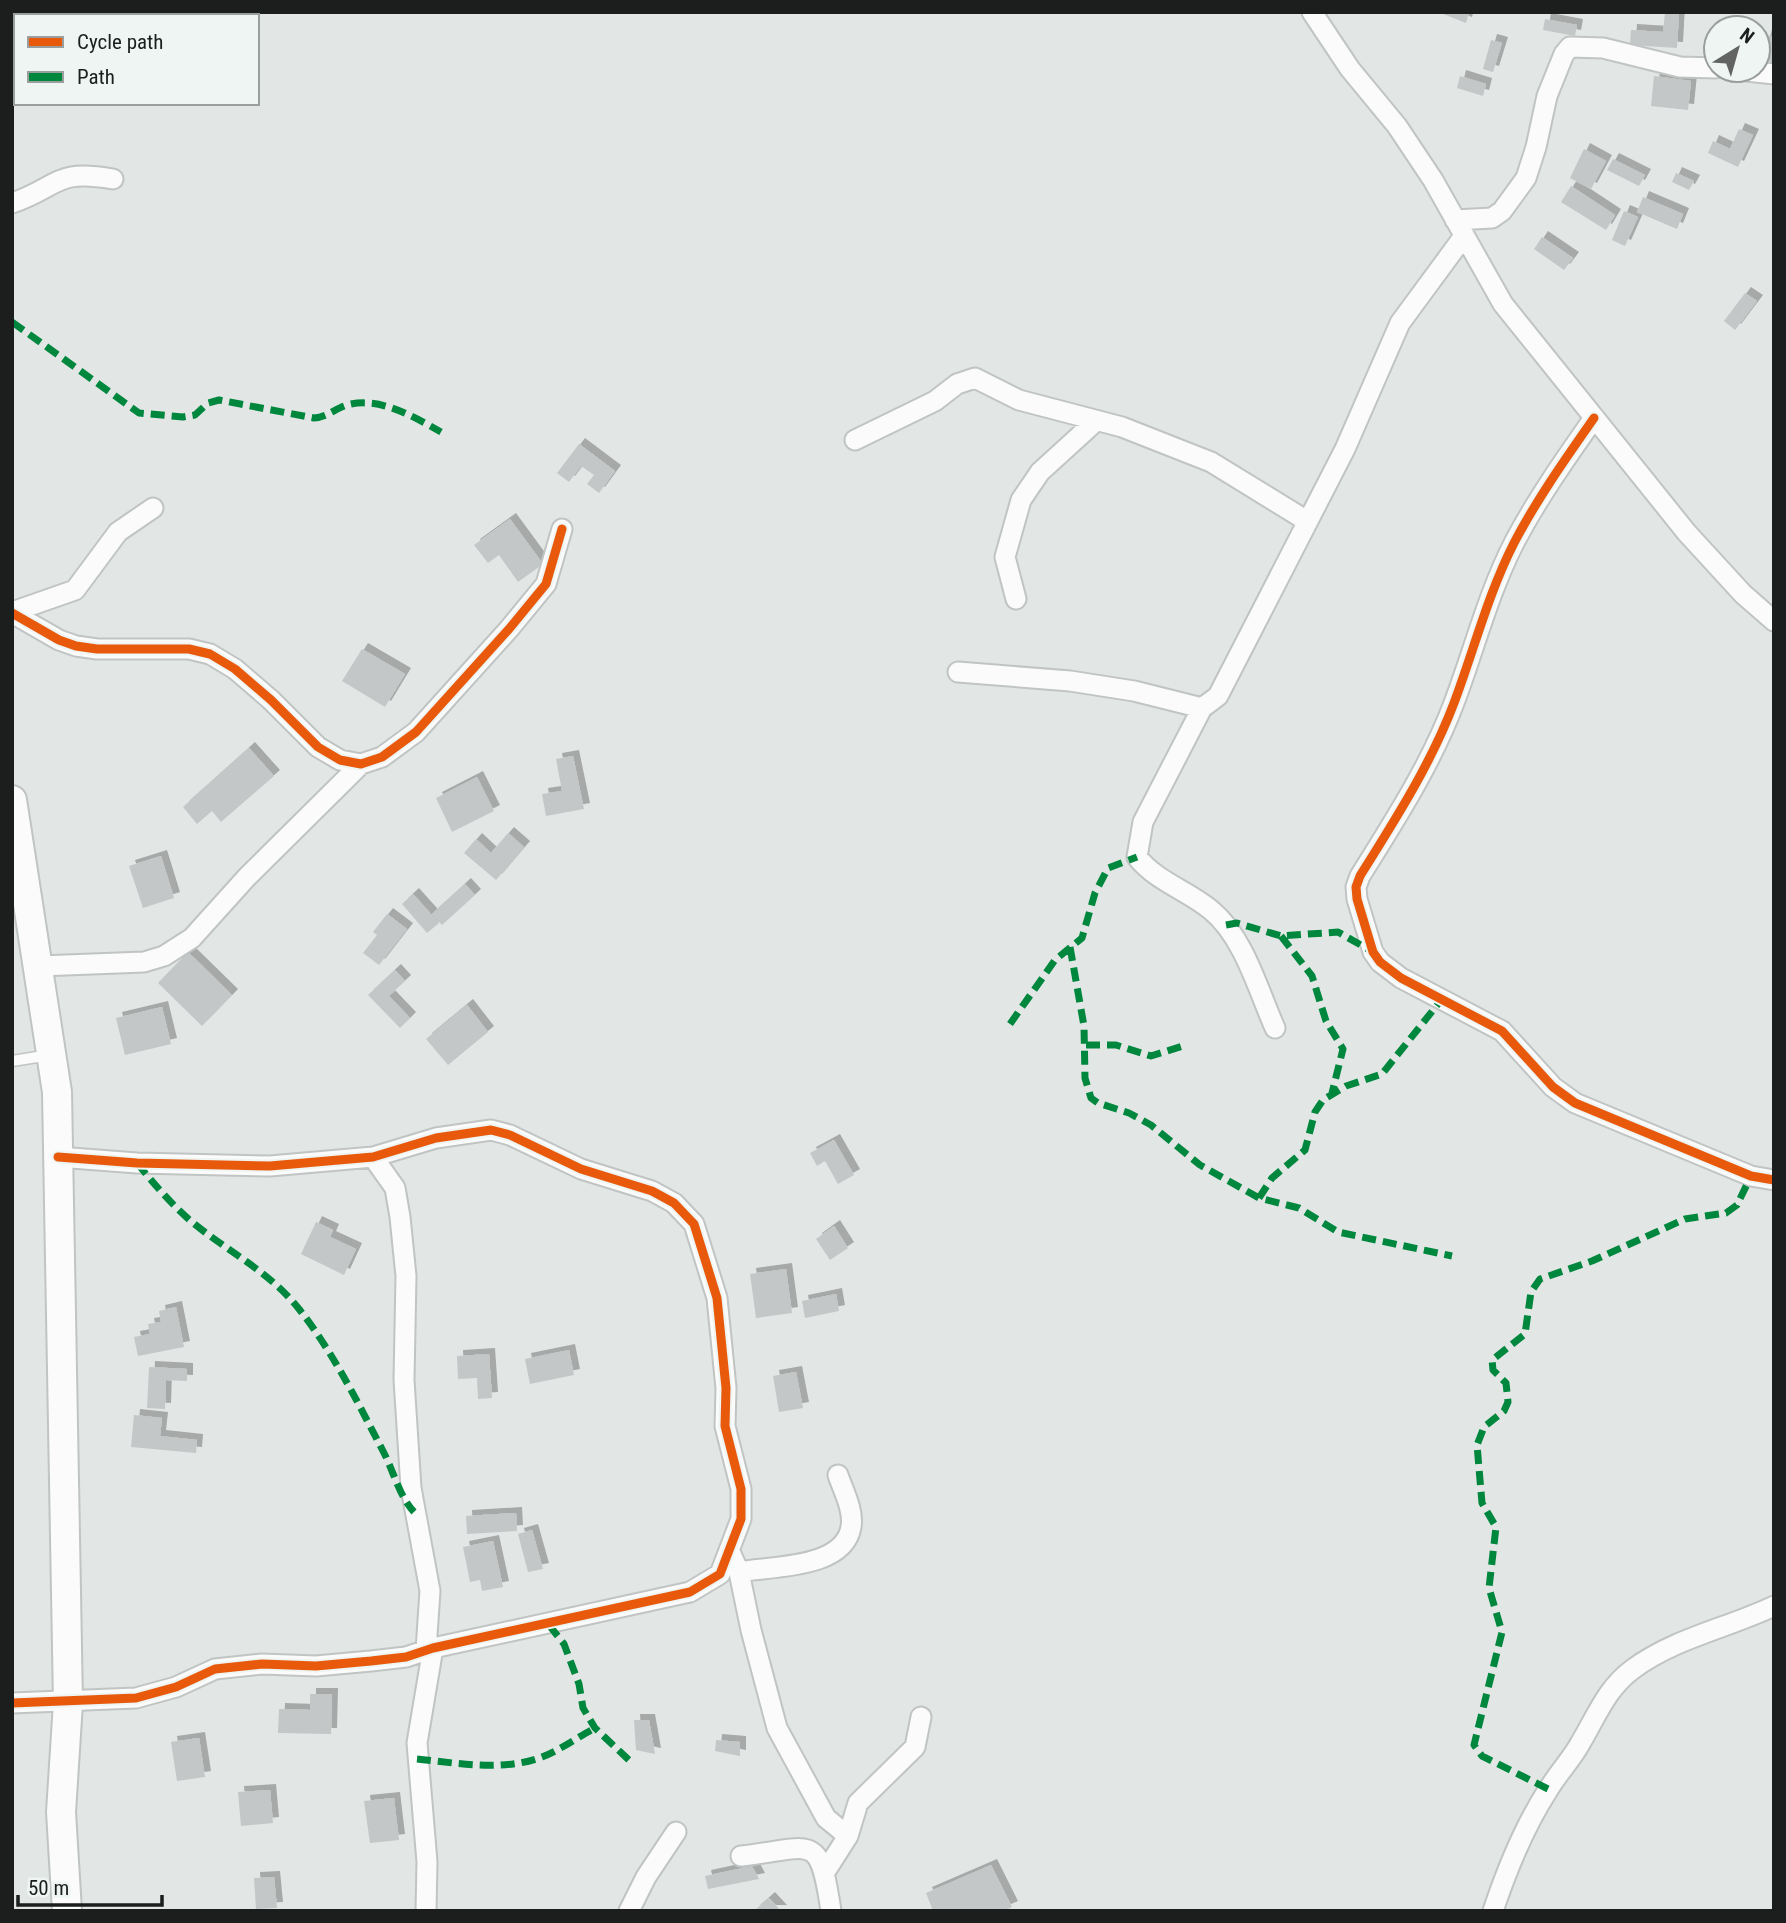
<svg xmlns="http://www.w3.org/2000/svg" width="1786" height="1923" font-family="'Roboto Condensed',sans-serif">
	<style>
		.building { fill: #c4c7c7; filter: url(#shadow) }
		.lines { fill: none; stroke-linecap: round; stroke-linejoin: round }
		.service-casing { stroke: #c0c4c3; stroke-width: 13 }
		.minor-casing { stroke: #c0c4c3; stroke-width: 23 }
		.secondary-casing { stroke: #c0c4c3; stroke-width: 32 }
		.service { stroke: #fbfbfb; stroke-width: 10 }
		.minor { stroke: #fbfbfb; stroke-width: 19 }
		.secondary { stroke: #fbfbfb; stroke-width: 28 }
		.quiet { stroke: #00873e; stroke-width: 7; stroke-dasharray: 14 7; stroke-linecap: butt }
		.cycleway-casing { stroke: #eef5f3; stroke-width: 13 }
		.cycleway { stroke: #e8590c; stroke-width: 9 }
	</style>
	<defs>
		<filter id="shadow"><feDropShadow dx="6" dy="-6" stdDeviation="0" flood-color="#0004"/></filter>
	</defs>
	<rect width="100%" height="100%" fill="#e2e6e5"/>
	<path class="building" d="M1438 12H1469L1466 23Z
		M1665 12H1679L1677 48 1630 45 1631 30 1663 32Z
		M1545 19 1577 25 1575 36 1543 30Z
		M1766 35 1774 37 1772 62 1760 59Z
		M1491 40 1502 43 1493 72 1483 69Z
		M1460 76 1486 84 1483 96 1457 88Z
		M1654 76 1691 81 1688 110 1651 106Z
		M1739 129 1753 135 1738 167 1708 153 1713 141 1730 149Z
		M1584 149 1606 161 1591 189 1570 178Z
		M1613 159 1645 175 1639 186 1607 170Z
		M1676 173 1694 181 1689 190 1672 182Z
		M1571 186 1615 215 1606 230 1561 202Z
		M1643 197 1683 214 1677 229 1637 212Z
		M1624 211 1638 217 1625 246 1612 240Z
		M1542 237 1573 258 1564 270 1534 249Z
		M1745 293 1757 301 1735 330 1724 321Z
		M579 444 615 471 599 493 587 484 594 475 581 466 569 482 557 473Z
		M510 519 543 564 518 582 499 555 488 563 474 545Z
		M362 649 405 674 385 707 342 681Z
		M249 748 274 776 221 822 212 811 197 824 183 807Z
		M573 756 584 809 546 816 542 794 562 791 556 759Z
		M477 777 494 811 452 832 436 798Z
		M508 833 524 847 496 880 464 853 476 839 491 853Z
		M161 856 174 898 143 908 129 866Z
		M465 884 475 895 442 925 432 914Z
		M413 894 439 923 427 933 402 904Z
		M387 914 407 929 379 965 363 953 377 935 373 932Z
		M188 952 232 995 202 1026 158 983Z
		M395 970 405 981 389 996 410 1018 400 1028 368 995Z
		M467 1005 488 1032 448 1065 426 1039Z
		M162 1007 171 1044 125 1055 116 1018Z
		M834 1140 854 1175 838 1184 825 1161 817 1166 810 1153Z
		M316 1222 333 1230 330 1237 356 1249 344 1275 301 1254Z
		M834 1226 848 1248 830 1260 816 1239Z
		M786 1269 792 1313 756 1318 750 1274Z
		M836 1294 839 1311 805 1318 802 1301Z
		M176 1307 184 1347 138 1356 134 1337 150 1334 148 1324 161 1322 159 1311Z
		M569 1350 574 1375 530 1384 525 1359Z
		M489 1354 492 1398 478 1399 477 1378 458 1379 457 1356Z
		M149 1367 187 1369V1381L166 1380 165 1409 147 1408Z
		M796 1372 803 1408 779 1412 773 1376Z
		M134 1415 162 1418 160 1436 197 1440 196 1453 131 1447Z
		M516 1513 517 1531 467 1534 466 1516Z
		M532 1530 543 1569 528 1572 518 1534Z
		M493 1541 503 1587 482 1591 480 1580 470 1582 463 1547Z
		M310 1694H332L331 1734 278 1733 279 1709 310 1710Z
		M634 1720H649L655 1754 636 1750Z
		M199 1738 205 1777 177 1781 171 1742Z
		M716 1740 740 1742V1756L715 1751Z
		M270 1790 273 1823 241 1826 238 1792Z
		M394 1798 399 1840 370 1843 364 1801Z
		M991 1865 1012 1907 1003 1911H933L926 1893Z
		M752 1866 759 1879 708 1889 705 1876Z
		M274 1877 277 1908 256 1909 254 1878Z
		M769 1898 781 1911H754Z"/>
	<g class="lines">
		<g class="service-casing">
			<path id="service" d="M12 1061 50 1055"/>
		</g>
		<g class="minor-casing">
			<path id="minor" d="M1312 12 1350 69 1397 126 1433 180 1503 304 1687 533 1743 594 1774 621
				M12 55 16 54
				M1738 70 1774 74
				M12 203C61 186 53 169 113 179
				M1455 220 1492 218 1502 211 1526 178 1536 147 1547 96 1564 54 1570 47 1603 48 1680 67 1716 68
				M1594 418C1566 458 1537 499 1514 543 1488 594 1474 650 1454 703 1431 764 1395 820 1360 876L1356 887 1357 899 1373 952 1380 962 1401 978 1502 1031 1553 1087 1575 1103 1751 1176 1774 1180
				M855 440 935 401 957 384 975 378 1019 400 1122 427 1211 462 1307 521
				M1016 599 1005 557 1021 500 1040 472 1096 421
				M12 612 75 590 118 532 153 508
				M12 613 59 640 76 646 97 649H189L210 654 235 669 271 700 318 747 340 760 361 764 382 757 416 732 509 629 546 584 562 529
				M958 672 1070 681 1134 691 1202 708 1218 696 1345 449 1400 323 1464 236
				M1202 708 1143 822 1137 857C1157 882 1187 890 1211 910 1244 937 1258 990 1275 1028
				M40 966 144 962 164 956 192 938 247 877 361 764
				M373 1157 395 1188 400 1217 406 1276 404 1380 411 1488 430 1591 426 1650
				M730 1552 739 1572 751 1630 777 1728 826 1818 848 1836
				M739 1572C772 1566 844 1569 851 1527 854 1510 843 1490 838 1475
				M12 1703 136 1698 176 1687 215 1669 262 1664 316 1666 371 1661 406 1657 433 1648 690 1592 720 1574 741 1519V1489L725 1426 726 1388 717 1298 694 1224 674 1203 652 1191 581 1169 510 1135 491 1130 436 1138 373 1157 270 1166 137 1163 58 1157
				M741 1856C813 1848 819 1830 831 1911
				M825 1872 848 1836 858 1803 915 1747 921 1717
				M426 1911 427 1862 417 1743 433 1648
				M629 1911 646 1877 676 1832
				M1493 1911C1507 1869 1524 1827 1548 1790 1558 1773 1572 1759 1581 1742 1597 1715 1607 1688 1633 1669 1675 1638 1728 1628 1774 1606"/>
		</g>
		<g class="secondary-casing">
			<path id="secondary" d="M12 800 57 1092 68 1703 61 1812 67 1911"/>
		</g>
		<use href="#service" class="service"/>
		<use href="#minor" class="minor"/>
		<use href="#secondary" class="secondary"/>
		<path class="quiet" d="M12 322 139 413 183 417 195 415 208 403 219 400 314 418C328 417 337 407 351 404 383 398 414 417 441 432
			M1226 925 1237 923 1281 936 1338 932 1373 952
			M1281 936 1312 976 1326 1021 1343 1049 1332 1093
			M1070 947 1084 1026 1085 1078 1091 1098 1098 1103 1129 1113 1151 1125 1200 1165 1259 1198 1299 1208 1338 1232 1452 1256
			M1010 1024 1055 960 1082 938 1095 893 1108 868 1137 857
			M1086 1045H1116L1151 1056 1186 1045
			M137 1163C154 1184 171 1204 192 1222 227 1251 270 1272 299 1309 333 1352 358 1403 383 1451 394 1472 399 1496 414 1512
			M1259 1198 1272 1178 1305 1150 1315 1112 1323 1100 1346 1086 1382 1074 1442 999
			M549 1625 564 1644 579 1684 583 1708 595 1728 630 1761
			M417 1759C458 1763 502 1772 542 1757 560 1750 578 1737 595 1728
			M1548 1789 1482 1756 1474 1745 1502 1632 1489 1588 1496 1527 1482 1503 1477 1445 1484 1427 1504 1411 1508 1402 1506 1383 1493 1370 1492 1360 1525 1334 1531 1292 1540 1279 1592 1261 1685 1219 1726 1213 1737 1205 1751 1176"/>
		<g class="cycleway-casing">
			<path id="cycleway" d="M1594 418C1566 458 1537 499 1514 543 1488 594 1474 650 1454 703 1431 764 1395 820 1360 876L1356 887 1357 899 1373 952 1380 962 1401 978 1502 1031 1553 1087 1575 1103 1751 1176 1774 1180
				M12 613 59 640 76 646 97 649H189L210 654 235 669 271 700 318 747 340 760 361 764 382 757 416 732 509 629 546 584 562 529
				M12 1703 136 1698 176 1687 215 1669 262 1664 316 1666 371 1661 406 1657 433 1648 690 1592 720 1574 741 1519V1489L725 1426 726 1388 717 1298 694 1224 674 1203 652 1191 581 1169 510 1135 491 1130 436 1138 373 1157 270 1166 137 1163 58 1157"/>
		</g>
		<use href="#cycleway" class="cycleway"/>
	</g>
	<rect width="1786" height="1923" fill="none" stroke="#1b1e1d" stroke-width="28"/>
	<rect x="14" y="14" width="245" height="91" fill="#eef5f3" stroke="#9a9f9d" stroke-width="2"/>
	<rect x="28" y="37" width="35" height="10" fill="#e8590c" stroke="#9a9f9d" stroke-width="2"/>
	<text x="77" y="49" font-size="21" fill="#1b1e1d">Cycle path</text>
	<rect x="28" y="72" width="35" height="10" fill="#00873e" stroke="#9a9f9d" stroke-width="2"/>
	<text x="77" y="84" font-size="21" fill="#1b1e1d">Path</text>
	<g transform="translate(1737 49) rotate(37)"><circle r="33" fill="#eef5f3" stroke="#9a9f9d" stroke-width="2"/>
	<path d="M0-5L12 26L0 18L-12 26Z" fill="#616463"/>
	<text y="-10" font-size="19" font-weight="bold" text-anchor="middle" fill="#1b1e1d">N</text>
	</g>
	<path d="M18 1895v10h144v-10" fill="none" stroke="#1b1e1d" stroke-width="3.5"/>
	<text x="28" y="1895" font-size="21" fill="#1b1e1d" stroke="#eef5f3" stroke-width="5" paint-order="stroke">50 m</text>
</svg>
